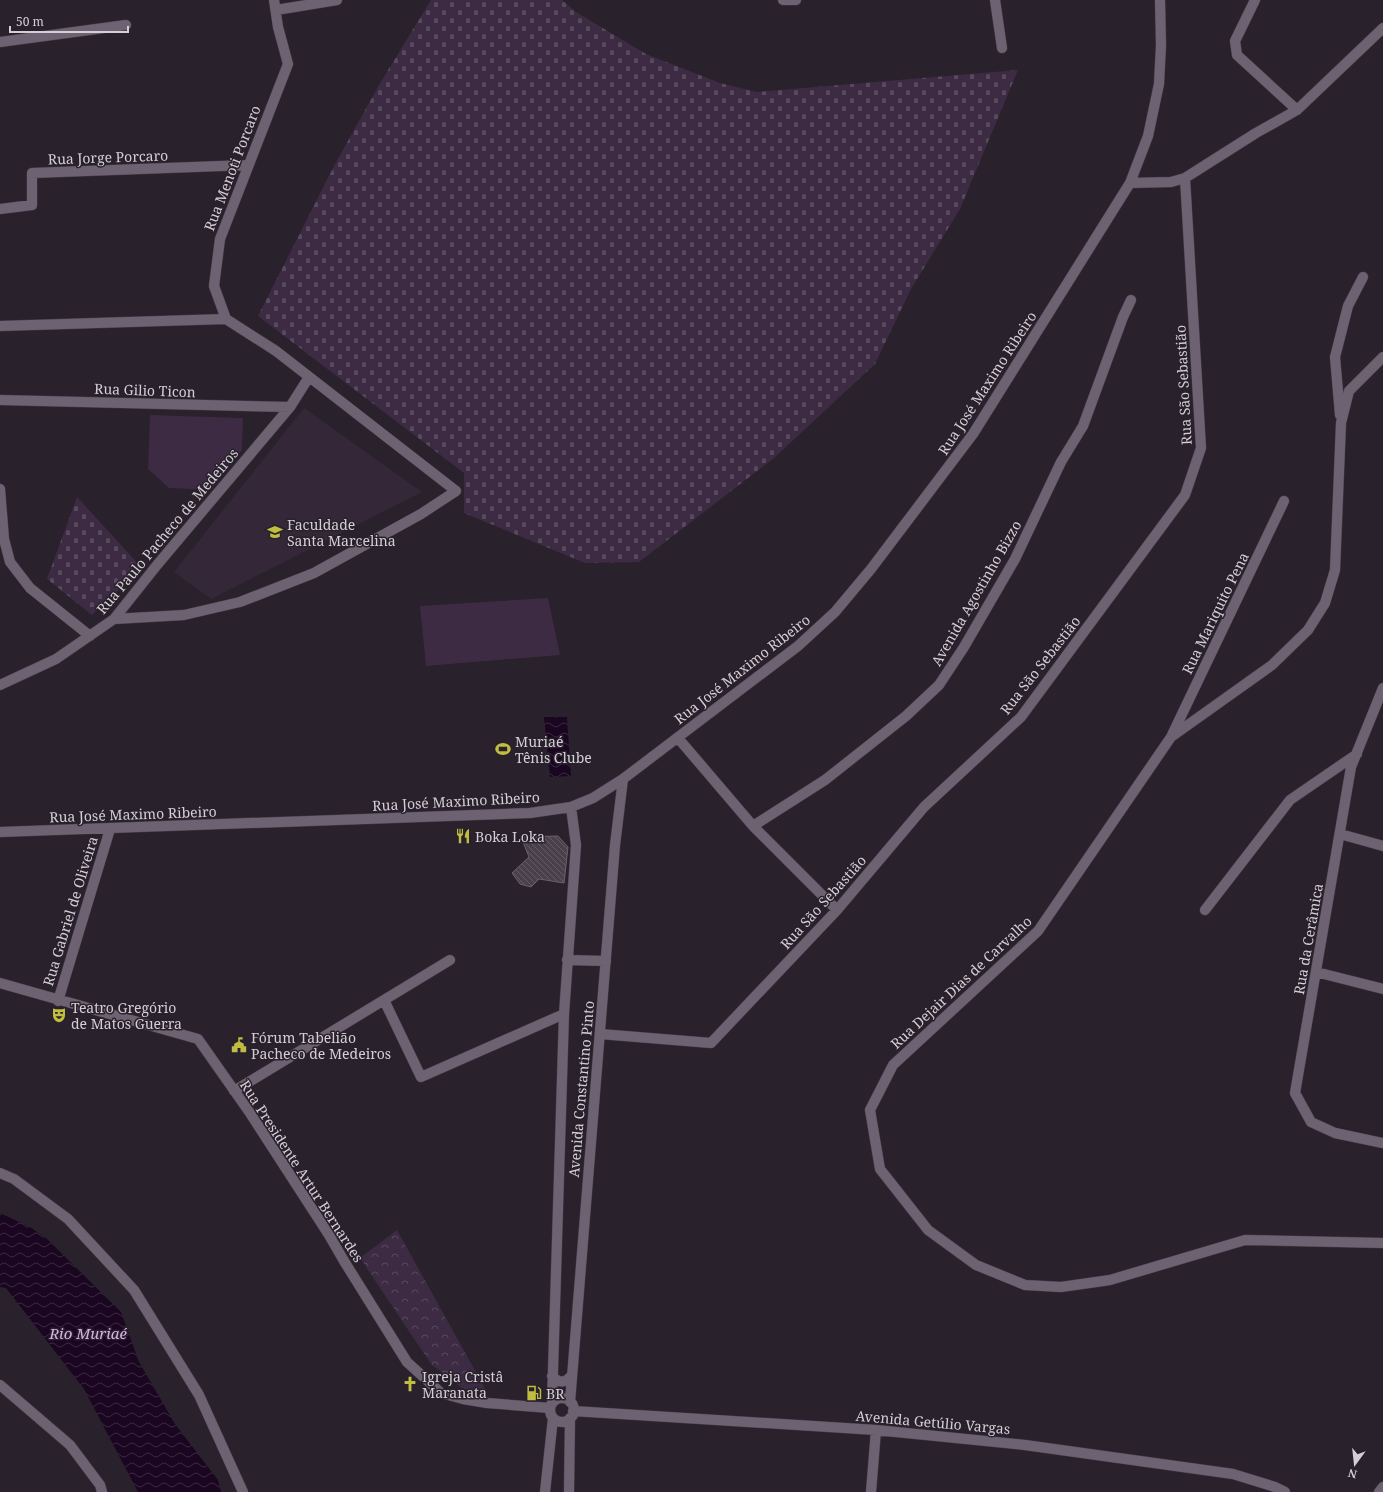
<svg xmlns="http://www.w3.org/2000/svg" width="1383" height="1492" font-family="'Noto Serif',serif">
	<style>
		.built { fill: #342838 }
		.cemetery { fill: url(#cemetery-stones) }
		.park { fill: url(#park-crowns) }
		.pitch { fill: #3d2b43 }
		.water { fill: url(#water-waves) }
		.building { fill: url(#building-back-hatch); stroke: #6b616e }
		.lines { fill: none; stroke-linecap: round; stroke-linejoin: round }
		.minor-casing { stroke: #443d47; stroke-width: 11 }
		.minor { stroke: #6d6271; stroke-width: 10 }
		.labels { text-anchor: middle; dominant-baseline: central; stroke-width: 3; stroke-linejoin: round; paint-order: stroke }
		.street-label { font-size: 14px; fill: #d4cfd6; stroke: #29212c }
		.poi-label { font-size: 14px; fill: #d4cfd6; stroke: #29212c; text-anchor: start }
		.water-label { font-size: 15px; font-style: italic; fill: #dbb0e9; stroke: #29212c }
	</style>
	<defs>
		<pattern id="cemetery-stones" width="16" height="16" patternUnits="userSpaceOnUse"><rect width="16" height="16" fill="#3d2b43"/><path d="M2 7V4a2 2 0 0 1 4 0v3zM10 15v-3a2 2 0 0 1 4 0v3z" fill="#58495d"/></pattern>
		<pattern id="park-crowns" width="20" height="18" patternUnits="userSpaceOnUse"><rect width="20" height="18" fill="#3d2b43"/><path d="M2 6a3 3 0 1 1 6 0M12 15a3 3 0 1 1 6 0" fill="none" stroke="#58495d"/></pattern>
		<pattern id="water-waves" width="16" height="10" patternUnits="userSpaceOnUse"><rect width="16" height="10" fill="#1b0621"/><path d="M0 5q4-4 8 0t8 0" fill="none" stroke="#3b2940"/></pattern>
		<pattern id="building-back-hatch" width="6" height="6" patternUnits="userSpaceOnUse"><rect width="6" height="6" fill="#49404c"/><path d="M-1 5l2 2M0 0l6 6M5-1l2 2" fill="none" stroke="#625b65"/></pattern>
	</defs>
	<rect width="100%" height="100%" fill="#29212c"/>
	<path class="built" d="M304 408 422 492 211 599 174 572Z"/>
	<path class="cemetery" d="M431 0H562L576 12 646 54 720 83 757 92 1018 70 960 209 911 289 875 364 774 458 639 562 585 563 464 513V473L258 316 334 166 379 85Z
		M77 497 142 568 92 615 47 579Z"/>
	<path class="park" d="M397 1230 488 1394 462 1388 431 1364 360 1258Z"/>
	<path class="pitch" d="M150 415 243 418 242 450 210 490 169 488 148 469Z
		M548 598 560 655 426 666 420 606Z"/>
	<path class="water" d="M544 717H567L571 776 550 777Z
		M0 1213 30 1227 46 1238 121 1312 139 1362 175 1424 218 1480 221 1492H138L84 1389 6 1288 0 1287Z"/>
	<path class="building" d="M558 836 568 847 564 883 539 879 531 887 520 884 512 873 529 857 521 837Z"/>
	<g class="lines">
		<g class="minor-casing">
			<path id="minor" d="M783 0H796
				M995 0 1002 48
				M1255 0 1235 41 1237 55 1297 110
				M276 10 337 0
				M0 42 126 25
				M1130 183 1171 182 1185 178 1256 133 1297 110 1383 28
				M0 209 32 205V173L248 165
				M0 326 226 319
				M1383 357 1349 391 1341 423 1335 570 1325 603 1308 630 1272 665 1171 737 1038 931 893 1065 870 1110 880 1169 928 1230 976 1265 1025 1285 1061 1287 1110 1280 1245 1240 1383 1243
				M0 400 290 407
				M1340 415 1335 357 1348 306 1363 277
				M0 489 4 539 10 562 30 588 90 636
				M114 619 184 615 240 602 314 573 421 514 456 491 276 351 226 319 214 286 220 239 288 64 278 27 274 0
				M0 685 56 659 114 619 157 565 290 407 309 377
				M1383 688 1351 767 1295 1093 1311 1122 1335 1133 1383 1143
				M1172 735 1284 501
				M678 738 753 826 837 910
				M753 826 825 780 906 716 939 685 964 647 1015 559 1061 462 1083 426 1123 317 1131 300
				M0 832 530 813 571 807 593 798 623 779 798 646 835 612 871 569 973 434 1130 183 1148 136 1159 84 1161 45 1160 0
				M1340 834 1383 846
				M1205 910 1290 800 1357 754
				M567 960 606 961
				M1316 972 1383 989
				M0 983 198 1039 250 1113 329 1235 344 1261 407 1362 441 1393 463 1399 487 1403 550 1408
				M384 1000 421 1077 564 1014
				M58 1001 110 829
				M600 1034 711 1043 837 910 924 807 1021 717 1185 495 1201 448 1185 178
				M234 1091 450 960
				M0 1173 14 1179 68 1219 134 1290 199 1395 243 1492
				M552 1376C560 1384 565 1383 572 1375
				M0 1385 70 1445 100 1485 102 1492
				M550 1410a12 12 0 1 1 24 0a12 12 0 1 1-24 0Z
				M570 1402 615 845 623 779
				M552 1403 564 1014 576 845 571 807
				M573 1411 876 1430 1025 1445 1233 1474 1275 1487 1285 1492
				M545 1492 553 1418
				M569 1492 570 1418
				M871 1492 876 1430
				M1379 1492 1383 1487"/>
		</g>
		<use href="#minor" class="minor"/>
	</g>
	<defs>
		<g id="university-bare" transform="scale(1.2)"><path d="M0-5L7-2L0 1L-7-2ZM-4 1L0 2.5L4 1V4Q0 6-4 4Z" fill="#c1bd40" stroke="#29212c" stroke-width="2.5" paint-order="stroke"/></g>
		<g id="stadium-bare" transform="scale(1.2)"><path d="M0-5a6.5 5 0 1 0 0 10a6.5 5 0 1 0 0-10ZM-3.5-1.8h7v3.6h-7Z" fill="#c1bd40" stroke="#29212c" stroke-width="2.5" paint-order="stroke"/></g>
		<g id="restaurant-bare" transform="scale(1.2)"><path d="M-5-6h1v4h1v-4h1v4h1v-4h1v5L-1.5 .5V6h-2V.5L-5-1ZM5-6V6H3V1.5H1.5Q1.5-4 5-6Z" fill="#c1bd40" stroke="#29212c" stroke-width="2.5" paint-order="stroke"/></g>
		<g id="theatre-bare" transform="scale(1.2)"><path d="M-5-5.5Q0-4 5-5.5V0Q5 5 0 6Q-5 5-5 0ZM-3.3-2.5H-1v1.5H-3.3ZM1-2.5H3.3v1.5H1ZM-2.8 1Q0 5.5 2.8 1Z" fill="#c1bd40" stroke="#29212c" stroke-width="2.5" paint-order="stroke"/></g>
		<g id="civic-bare" transform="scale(1.2)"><path d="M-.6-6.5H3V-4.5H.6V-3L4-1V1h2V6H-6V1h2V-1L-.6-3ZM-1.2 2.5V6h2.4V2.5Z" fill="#c1bd40" stroke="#29212c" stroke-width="2.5" paint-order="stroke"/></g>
		<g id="church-bare" transform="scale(1.2)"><path d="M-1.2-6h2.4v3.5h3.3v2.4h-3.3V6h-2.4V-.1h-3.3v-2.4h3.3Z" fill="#c1bd40" stroke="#29212c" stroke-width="2.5" paint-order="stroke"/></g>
		<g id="fuel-bare" transform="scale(1.2)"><path d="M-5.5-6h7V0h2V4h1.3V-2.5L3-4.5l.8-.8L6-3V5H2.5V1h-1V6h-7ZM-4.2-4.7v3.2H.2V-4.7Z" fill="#c1bd40" stroke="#29212c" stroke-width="2.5" paint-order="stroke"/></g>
	</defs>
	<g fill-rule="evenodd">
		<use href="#university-bare" x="275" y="532"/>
		<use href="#stadium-bare" x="503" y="749"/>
		<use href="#restaurant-bare" x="463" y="836"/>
		<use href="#theatre-bare" x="59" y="1015"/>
		<use href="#civic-bare" x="239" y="1045"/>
		<use href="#church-bare" x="410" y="1384"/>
		<use href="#fuel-bare" x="534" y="1393"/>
	</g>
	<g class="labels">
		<g class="street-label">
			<text transform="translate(108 157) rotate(-2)">Rua Jorge Porcaro</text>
			<text transform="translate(232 168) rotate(-69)">Rua Menoti Porcaro</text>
			<text transform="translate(987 383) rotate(-57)">Rua José Maximo Ribeiro</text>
			<text transform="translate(1183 385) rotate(-93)">Rua São Sebastião</text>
			<text transform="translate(145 390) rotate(2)">Rua Gilio Ticon</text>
			<text transform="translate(167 531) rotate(-50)">Rua Paulo Pacheco de Medeiros</text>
			<text transform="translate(976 593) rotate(-60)">Avenida Agostinho Bizzo</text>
			<text transform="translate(1215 613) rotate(-64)">Rua Mariquito Pena</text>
			<text transform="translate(1040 665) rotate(-52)">Rua São Sebastião</text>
			<text transform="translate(742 669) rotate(-38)">Rua José Maximo Ribeiro</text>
			<text transform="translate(456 801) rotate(-3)">Rua José Maximo Ribeiro</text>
			<text transform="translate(133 814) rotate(-2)">Rua José Maximo Ribeiro</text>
			<text transform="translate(823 902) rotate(-48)">Rua São Sebastião</text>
			<text transform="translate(70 911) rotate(-73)">Rua Gabriel de Oliveira</text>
			<text transform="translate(1308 939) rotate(-80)">Rua da Cerâmica</text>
			<text transform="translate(961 982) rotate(-43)">Rua Dejair Dias de Carvalho</text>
			<text transform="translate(581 1089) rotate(-85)">Avenida Constantino Pinto</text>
			<text transform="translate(302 1171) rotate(57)">Rua Presidente Artur Bernardes</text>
			<text transform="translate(933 1422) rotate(5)">Avenida Getúlio Vargas</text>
		</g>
		<g class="poi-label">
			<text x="287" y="524">Faculdade<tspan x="287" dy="16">Santa Marcelina</tspan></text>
			<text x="515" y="741">Muriaé<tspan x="515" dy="16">Tênis Clube</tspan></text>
			<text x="475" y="836">Boka Loka</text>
			<text x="71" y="1007">Teatro Gregório<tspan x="71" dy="16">de Matos Guerra</tspan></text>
			<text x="251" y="1037">Fórum Tabelião<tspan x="251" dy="16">Pacheco de Medeiros</tspan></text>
			<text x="422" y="1376">Igreja Cristâ<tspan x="422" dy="16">Maranata</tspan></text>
			<text x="546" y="1393">BR</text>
		</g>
		<g class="water-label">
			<text x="88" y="1333">Rio Muriaé</text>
		</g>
	</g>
	<g transform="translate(1355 1464) rotate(195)" stroke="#29212c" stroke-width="3" paint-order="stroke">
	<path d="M0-3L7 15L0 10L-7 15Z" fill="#d4cfd6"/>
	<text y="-6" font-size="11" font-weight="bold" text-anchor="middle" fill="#d4cfd6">N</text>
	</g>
	<path d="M10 26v6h118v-6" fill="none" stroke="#d4cfd6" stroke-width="2"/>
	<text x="16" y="26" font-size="12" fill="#d4cfd6" stroke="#29212c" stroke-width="3" paint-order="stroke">50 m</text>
</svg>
